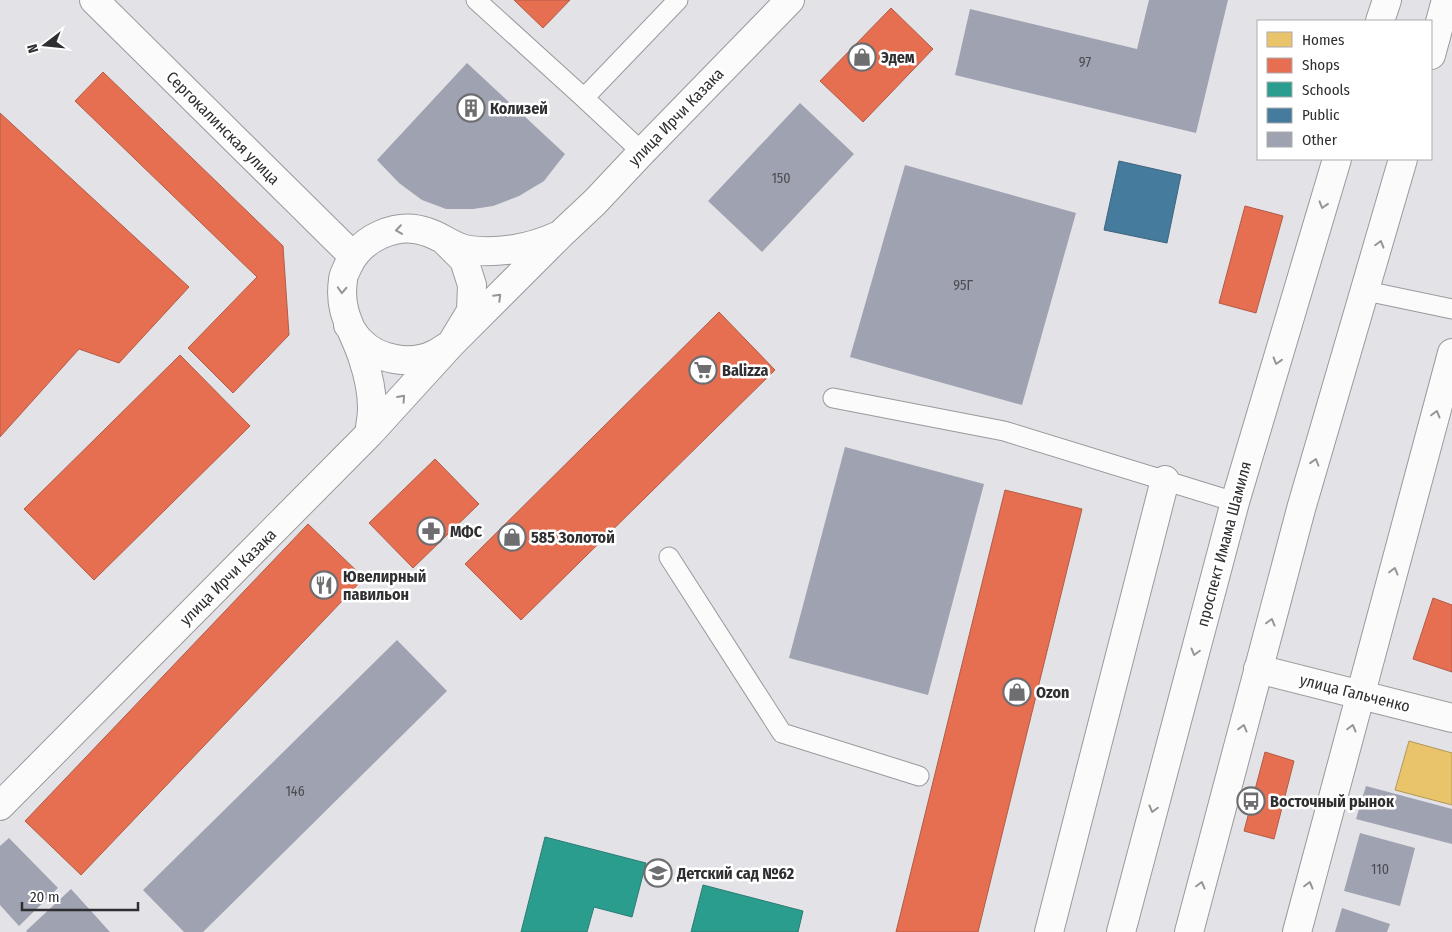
<svg xmlns="http://www.w3.org/2000/svg" width="1452" height="932" font-family="'Fira Sans Condensed',sans-serif">
	<style>
		.homes { fill: #e9c46a; stroke: #b19759 }
		.shops { fill: #e76f51; stroke: #b05c47 }
		.schools { fill: #2a9d8f; stroke: #2c7c73 }
		.public { fill: #457b9d; stroke: #3e647d }
		.building { fill: #9ea2b1 }
		.lines { fill: none; stroke-linecap: round; stroke-linejoin: round }
		.service-casing { stroke: #9a999c; stroke-width: 21 }
		.minor-casing { stroke: #9a999c; stroke-width: 30 }
		.secondary-casing { stroke: #9a999c; stroke-width: 30 }
		.primary-casing { stroke: #9a999c; stroke-width: 30 }
		.service { stroke: #fbfbfb; stroke-width: 19 }
		.minor { stroke: #fbfbfb; stroke-width: 28 }
		.secondary { stroke: #fbfbfb; stroke-width: 28 }
		.primary { stroke: #fbfbfb; stroke-width: 28 }
		.oneway { stroke: #959496 }
		.labels { text-anchor: middle; dominant-baseline: central; stroke-width: 5; stroke-linejoin: round; paint-order: stroke }
		.number-label { font-size: 14px; fill: #4b4b51 }
		.poi-label { font-size: 16px; font-weight: bold; fill: #2f2e31; stroke: #fff; text-anchor: start }
		.street-label { font-size: 16px; fill: #2f2e31; stroke: #fff }
	</style>
	<rect width="100%" height="100%" fill="#e3e2e6"/>
	<path class="homes" d="M1409 741 1452 753V805L1395 790Z"/>
	<path class="shops" d="M514 0H570L543 28Z
		M891 8 933 49 863 122 820 81Z
		M103 72 283 246 289 335 233 393 188 348 257 277 75 101Z
		M0 113 189 287 119 363 79 349 0 437Z
		M1245 206 1283 216 1256 313 1219 303Z
		M719 312 775 370 521 620 465 564Z
		M180 355 250 426 94 580 24 509Z
		M435 459 479 504 413 568 369 523Z
		M1005 490 1082 509 978 932H896Z
		M308 524 364 578 81 875 25 821Z
		M1433 598 1452 605V672L1413 659Z
		M1265 752 1294 761 1274 839 1244 831Z"/>
	<path class="schools" d="M545 837 646 863 632 917 594 907 587 932H521Z
		M703 885 803 911 798 932H691Z"/>
	<path class="public" d="M1119 161 1181 175 1167 243 1104 230Z"/>
	<path class="building" d="M1149 0H1228L1196 133 955 75 970 9 1137 49Z
		M467 63 565 154 544 181 519 196 493 206 473 209H446L422 200 399 183 377 160Z
		M800 103 854 154 762 252 708 201Z
		M905 165 1076 213 1022 405 850 357Z
		M845 447 984 484 928 695 789 658Z
		M397 640 447 691 203 932H184L143 890Z
		M1366 786 1452 809V844L1356 819Z
		M1360 833 1415 848 1400 906 1344 891Z
		M9 838 58 888 19 926 0 905V846Z
		M71 889 110 932H27L26 931Z
		M1342 908 1390 924 1387 932H1335Z"/>
	<g class="lines">
		<g class="service-casing">
			<path id="service" d="M476 0 584 98
				M642 152 584 98 678 0
				M1366 291 1452 309
				M833 398 1004 431 1235 502
				M669 557 782 733 919 776"/>
		</g>
		<g class="minor-casing">
			<path id="minor" d="M94 0 353 256
				M1258 669 1452 718
				M1049 932 1165 480
				M1297 932 1452 353"/>
		</g>
		<g class="secondary-casing">
			<path id="secondary" d="M348 325C352 330 355 336 360 341 378 360 411 366 435 354 441 351 446 347 451 344L561 234 595 202 642 152 790 0
				M369 434C370 426 372 417 372 408 372 393 368 374 363 359 354 330 338 314 343 280 343 275 346 271 348 266 361 238 397 221 427 232 441 236 454 248 469 250 498 254 531 248 557 236
				M0 806 369 434 451 344 471 311 472 285 464 260 445 241"/>
		</g>
		<g class="primary-casing">
			<path id="primary" d="M1380 21 1387 0
				M1431 55 1446 0
				M1121 932 1235 502 1337 159
				M1189 932 1301 509 1403 159"/>
		</g>
		<use href="#service" class="service"/>
		<use href="#minor" class="minor"/>
		<use href="#secondary" class="secondary"/>
		<use href="#primary" class="primary"/>
	</g>
	<defs><path id="oneway-chevron" d="M-2-3.5L2.5 0L-2 3.5" fill="none" stroke-width="1.6" stroke-linecap="round" stroke-linejoin="round" transform="scale(1.25)"/></defs>
	<g class="oneway">
		<use href="#oneway-chevron" transform="translate(1323 205) rotate(107)"/>
		<use href="#oneway-chevron" transform="translate(399 230) rotate(172)"/>
		<use href="#oneway-chevron" transform="translate(1380 244) rotate(-74)"/>
		<use href="#oneway-chevron" transform="translate(342 290) rotate(93)"/>
		<use href="#oneway-chevron" transform="translate(498 297) rotate(-45)"/>
		<use href="#oneway-chevron" transform="translate(1277 361) rotate(107)"/>
		<use href="#oneway-chevron" transform="translate(402 398) rotate(-48)"/>
		<use href="#oneway-chevron" transform="translate(1436 414) rotate(-75)"/>
		<use href="#oneway-chevron" transform="translate(1315 462) rotate(-73)"/>
		<use href="#oneway-chevron" transform="translate(1394 571) rotate(-75)"/>
		<use href="#oneway-chevron" transform="translate(1271 622) rotate(-75)"/>
		<use href="#oneway-chevron" transform="translate(1195 652) rotate(105)"/>
		<use href="#oneway-chevron" transform="translate(1243 728) rotate(-75)"/>
		<use href="#oneway-chevron" transform="translate(1352 728) rotate(-75)"/>
		<use href="#oneway-chevron" transform="translate(1153 809) rotate(105)"/>
		<use href="#oneway-chevron" transform="translate(1201 885) rotate(-75)"/>
		<use href="#oneway-chevron" transform="translate(1309 885) rotate(-75)"/>
	</g>
	<defs>
		<g id="shop-ring" transform="scale(1.4375)"><circle r="9.5" fill="#fff" stroke="#6e6d70" stroke-width="1.5"/><path d="M-5-2.5h2.3a2.7 3.5 0 0 1 5.4 0H5L5.5 6h-11ZM-1.5-2.5h3a1.5 2.3 0 0 0-3 0Z" fill="#6e6d70"/></g>
		<g id="building-ring" transform="scale(1.4375)"><circle r="9.5" fill="#fff" stroke="#6e6d70" stroke-width="1.5"/><path d="M-4-6H4V6H1V3H-1V6H-4ZM-2.5-4.3h1.7v1.8h-1.7ZM.8-4.3h1.7v1.8H.8ZM-2.5-1h1.7V.8h-1.7ZM.8-1h1.7V.8H.8Z" fill="#6e6d70"/></g>
		<g id="supermarket-ring" transform="scale(1.4375)"><circle r="9.5" fill="#fff" stroke="#6e6d70" stroke-width="1.5"/><path d="M-6-5.5h2.5l.6 2H6L4.5 2H-2.5L-4.4-4H-6ZM-1.5 3.2a1.3 1.3 0 1 0 .1 0ZM3 3.2a1.3 1.3 0 1 0 .1 0Z" fill="#6e6d70"/></g>
		<g id="pharmacy-ring" transform="scale(1.4375)"><circle r="9.5" fill="#fff" stroke="#6e6d70" stroke-width="1.5"/><path d="M-2-6h4v4h4v4h-4v4h-4v-4h-4v-4h4Z" fill="#6e6d70"/></g>
		<g id="restaurant-ring" transform="scale(1.4375)"><circle r="9.5" fill="#fff" stroke="#6e6d70" stroke-width="1.5"/><path d="M-5-6h1v4h1v-4h1v4h1v-4h1v5L-1.5 .5V6h-2V.5L-5-1ZM5-6V6H3V1.5H1.5Q1.5-4 5-6Z" fill="#6e6d70"/></g>
		<g id="bus-ring" transform="scale(1.4375)"><circle r="9.5" fill="#fff" stroke="#6e6d70" stroke-width="1.5"/><path d="M-5-6H5V4H4V6H2V4H-2V6H-4V4H-5ZM-3.5-4V0h7V-4ZM-3.5 1.2v1.5H-2V1.2ZM2 1.2v1.5H3.5V1.2Z" fill="#6e6d70"/></g>
		<g id="school-ring" transform="scale(1.4375)"><circle r="9.5" fill="#fff" stroke="#6e6d70" stroke-width="1.5"/><path d="M0-5L7-2L0 1L-7-2ZM-4 1L0 2.5L4 1V4Q0 6-4 4Z" fill="#6e6d70"/></g>
	</defs>
	<g fill-rule="evenodd">
		<use href="#shop-ring" x="862" y="57"/>
		<use href="#building-ring" x="471" y="108"/>
		<use href="#supermarket-ring" x="703" y="370"/>
		<use href="#pharmacy-ring" x="431" y="531"/>
		<use href="#shop-ring" x="512" y="537"/>
		<use href="#restaurant-ring" x="324" y="585"/>
		<use href="#shop-ring" x="1017" y="692"/>
		<use href="#bus-ring" x="1251" y="801"/>
		<use href="#school-ring" x="658" y="873"/>
	</g>
	<g class="labels">
		<g class="number-label">
			<text x="1085" y="62">97</text>
			<text x="781" y="178">150</text>
			<text x="963" y="285">95Г</text>
			<text x="295" y="791">146</text>
			<text x="1380" y="869">110</text>
		</g>
		<g class="poi-label">
			<text x="881" y="57">Эдем</text>
			<text x="490" y="108">Колизей</text>
			<text x="722" y="370">Balizza</text>
			<text x="450" y="531">МФС</text>
			<text x="531" y="537">585 Золотой</text>
			<text x="343" y="576">Ювелирный<tspan x="343" dy="18">павильон</tspan></text>
			<text x="1036" y="692">Ozon</text>
			<text x="1270" y="801">Восточный рынок</text>
			<text x="677" y="873">Детский сад №62</text>
		</g>
		<g class="street-label">
			<text transform="translate(676 117) rotate(-46)">улица Ирчи Казака</text>
			<text transform="translate(223 128) rotate(45)">Сергокалинская улица</text>
			<text transform="translate(1224 544) rotate(-75)">проспект Имама Шамиля</text>
			<text transform="translate(228 577) rotate(-45)">улица Ирчи Казака</text>
			<text transform="translate(1355 693) rotate(14)">улица Гальченко</text>
		</g>
	</g>
	<rect x="1257" y="20" width="175" height="140" fill="#ffffff" stroke="#acabad"/>
	<rect x="1267" y="32" width="25" height="15" fill="#e9c46a" stroke="#acabad"/>
	<text x="1302" y="45" font-size="15" fill="#2f2e31">Homes</text>
	<rect x="1267" y="58" width="25" height="15" fill="#e76f51" stroke="#acabad"/>
	<text x="1302" y="70" font-size="15" fill="#2f2e31">Shops</text>
	<rect x="1267" y="82" width="25" height="15" fill="#2a9d8f" stroke="#acabad"/>
	<text x="1302" y="95" font-size="15" fill="#2f2e31">Schools</text>
	<rect x="1267" y="108" width="25" height="15" fill="#457b9d" stroke="#acabad"/>
	<text x="1302" y="120" font-size="15" fill="#2f2e31">Public</text>
	<rect x="1267" y="132" width="25" height="15" fill="#9ea2b1" stroke="#acabad"/>
	<text x="1302" y="145" font-size="15" fill="#2f2e31">Other</text>
	<g transform="translate(45 45) rotate(254)" stroke="#ffffff" stroke-width="4" paint-order="stroke">
	<path d="M0-4L9 19L0 12L-9 19Z" fill="#2f2e31"/>
	<text y="-8" font-size="14" font-weight="bold" text-anchor="middle" fill="#2f2e31">N</text>
	</g>
	<path d="M22 902v8h116v-8" fill="none" stroke="#2f2e31" stroke-width="2.5"/>
	<text x="30" y="902" font-size="15" fill="#2f2e31" stroke="#ffffff" stroke-width="4" paint-order="stroke">20 m</text>
</svg>
